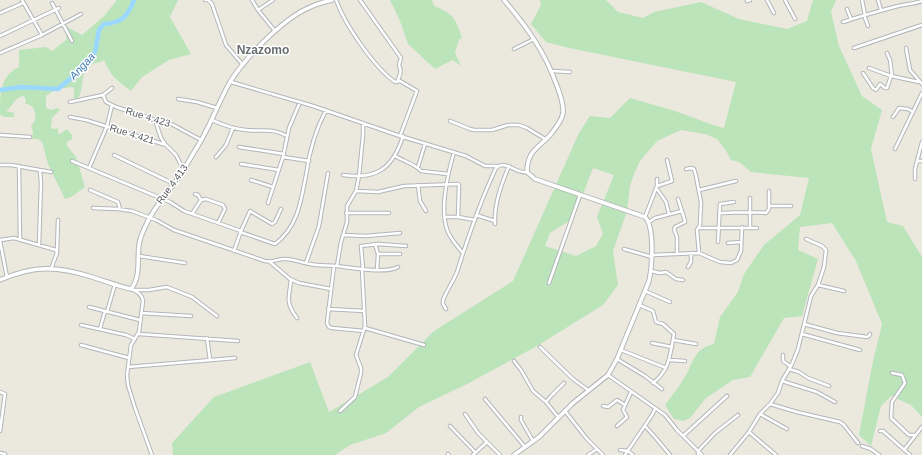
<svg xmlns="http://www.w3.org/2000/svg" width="922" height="455" font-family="Arial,sans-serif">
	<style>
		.green { fill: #bce4ba; fill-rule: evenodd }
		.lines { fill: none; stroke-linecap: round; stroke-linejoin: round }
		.river { stroke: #9bd8ff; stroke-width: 4.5 }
		.minor-casing { stroke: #b2b6ba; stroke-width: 4.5 }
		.tertiary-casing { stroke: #b2b6ba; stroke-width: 5.5 }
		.minor { stroke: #fff; stroke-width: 2.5 }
		.tertiary { stroke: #fff; stroke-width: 3.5 }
		.labels { text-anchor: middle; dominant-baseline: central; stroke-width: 3; stroke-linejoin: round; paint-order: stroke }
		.street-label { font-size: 10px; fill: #585c60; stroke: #fff }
		.water-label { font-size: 11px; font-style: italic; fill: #3978b1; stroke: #fff }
		.quarter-label { font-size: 12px; font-weight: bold; fill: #696e72; stroke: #fff }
	</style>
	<rect width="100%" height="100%" fill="#ebe8de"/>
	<path class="green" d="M117 0H178L170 17 191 54 169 60 142 77 131 91C117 80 111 77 104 60 99 63 92 63 89 66 79 75 85 91 77 99L74 98V88L72 87 56 89 46 96V108L51 110 57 108 60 110 52 118 51 128 53 129 58 128V133L60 134 65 130H68L72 135V139L67 142V146L76 157 85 187 71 197 65 199 48 164 42 142 38 139H32L33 132 31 126C36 120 37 116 33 107L25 103 26 100 24 96C14 97 14 105 6 111L14 113V117H5L0 115C0 93 0 76 19 67V50L46 47 52 51 66 40 67 27 82 35 104 16Z
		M390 0H432L434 6C453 13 456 19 462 38L459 39 455 53 461 66 453 60 435 69 408 44 400 21Z
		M540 0H606L618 12 643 18 654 12 701 2 739 19 787 29 807 21 813 0H836L831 12 839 46 862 96 882 110 871 149 887 222 903 226 922 257V417L911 405 891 396 881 406 871 446 859 435 872 366 882 324 856 261 832 223 800 227 798 250 818 259 802 316 784 318 750 377 733 380 706 398 690 418 683 421 674 419 665 405C670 397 678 389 683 380 694 364 692 349 714 344L720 317 738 292 744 274 764 245 800 215 809 178 751 172 739 162 731 160 725 149 717 139 705 134 681 130 657 141 640 161 634 174 630 186 627 211 613 251 618 285 603 305 537 346 469 383 419 407 386 433 350 445 335 455H173L172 443 214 397 310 362 329 412 388 377 434 331 513 281 579 133 590 116 610 118 630 98 675 111 713 125 724 128 736 82 569 48 546 42 531 24 541 5ZM593 168 614 175 597 217 603 234 596 246 576 256 545 246 550 233 574 218Z"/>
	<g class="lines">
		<path class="river" d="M0 90 21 87 58 89 70 79 84 62H87L95 52 99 30 104 24C122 23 128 16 134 0"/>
		<g class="minor-casing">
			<path id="minor" d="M22 0 42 35
				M205 0H208L212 4 226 45 243 65
				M252 0 258 10 275 31
				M336 0C345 25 374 67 395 82L400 81 417 91 400 136
				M360 0 401 58 399 65C402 72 400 75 397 82
				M767 0 774 13
				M785 0 795 19
				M862 0 865 15
				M878 0 881 10
				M747 1 750 0
				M52 3 72 41
				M847 9 851 19
				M258 10 273 0
				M0 13 23 3
				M864 15 868 26
				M843 22C861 16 879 11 898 6 906 4 914 4 922 1
				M0 36 59 8
				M854 48 922 25
				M906 48 910 70 922 84
				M514 49 534 39
				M0 53 42 35 81 14
				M887 53 890 60 892 76
				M869 68 891 76 919 82
				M552 71 570 72
				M863 73 873 88 876 90 880 84 885 88H887L891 76
				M231 82 313 106 400 136 466 156 485 166H497
				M103 95 106 102 116 107 155 120H164L201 140
				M178 99 197 102 217 108
				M70 102 103 95 112 88
				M70 117 86 120 166 145 176 155 183 169
				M893 117 899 108 908 109 913 112
				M155 120 161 138 165 144
				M212 120C223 125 234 129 246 130 263 132 271 127 287 136
				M450 121 470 129 474 130H492L508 125H519L527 128 545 139
				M0 135 30 137
				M239 147 284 154
				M895 149 922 93
				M454 152C448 173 439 211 448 232 451 239 457 246 462 252
				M114 155 174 184
				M395 156C403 161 415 164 421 171L448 174
				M216 157 226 145 233 128
				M283 157 309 161
				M72 161 170 202 184 211 241 231
				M917 161H922
				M241 164 279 170
				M0 165H11L51 172
				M19 166 20 240
				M418 167 425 144
				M89 168 107 126 112 105
				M343 175C377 180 393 168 403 136
				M657 179V186
				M915 179V169L922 142
				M251 180 273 187
				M418 185 420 201 426 211
				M657 189 666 202 669 214
				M90 190 118 202 120 209
				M699 190 736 181
				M356 191 378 192 404 186 458 184 459 185 458 217
				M195 194 198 195 201 200
				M750 198V227
				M268 203 283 157 289 128 300 102
				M770 206H791
				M93 208 118 209 132 211 156 220 174 230 265 261C273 263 279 258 286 259 294 259 302 263 310 264 319 266 328 265 337 266 351 268 387 274 398 267
				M346 213H389
				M719 213C734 213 751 211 766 213L769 209V191
				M192 214 201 200 206 199 223 205 225 209 218 223
				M476 215 495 221
				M445 217H458L475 220
				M645 217 657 186 672 181 667 160
				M649 222 655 218 682 211
				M495 224C494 204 501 185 509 166
				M699 228H757
				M240 232 275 244C298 227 301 201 306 175 309 153 316 129 326 110
				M343 235 366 236 400 233
				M0 240 14 238 56 250 57 253 51 269
				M0 241 7 277
				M718 242 720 204 734 202
				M728 243 741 242
				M375 244 378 254 377 270
				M39 245 41 183 40 171
				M624 249 652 257
				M57 251 58 220
				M234 251 241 231 250 211 272 224 275 222 281 209
				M677 253V237L674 229 675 227 685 222V221L678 199
				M699 253 720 262 731 263 737 260 741 251 742 227
				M378 254H400
				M653 255 699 253 697 230 700 225 701 202 696 176 694 169 691 168 686 169
				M139 256 185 263
				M270 262 290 279 299 283 331 289
				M306 263 319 226 328 173
				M334 266 327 323 329 327 332 328 364 331
				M337 266 341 242 347 222V206L356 191 359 176 363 135V123
				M688 267 691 262V253
				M363 269 361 246 378 244 406 246
				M651 271 660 273 666 272 676 279 683 280
				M291 280C289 298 285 302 297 318
				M549 283 580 195
				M818 285 844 291
				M131 289C137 291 142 294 143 301L139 332 131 345 127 375 128 385 135 408 152 455
				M134 290H149L167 287 192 297 217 316
				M645 291 670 302
				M639 305 653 311 656 322 663 324 674 334C670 354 670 370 653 383
				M89 307 140 320
				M328 309 364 311
				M446 309 443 304V300C447 290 453 282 457 272 468 237 480 202 496 168 506 159 515 174 527 172
				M107 312 115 284
				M141 313 191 316
				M804 324 837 333 867 337 869 336 870 334
				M81 325 126 335 135 339
				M365 328 424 345
				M100 329 105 311
				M139 334 238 341
				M802 334 860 350
				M207 338 210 360
				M673 340 696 344
				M652 343 672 347
				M81 345 129 358
				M540 347 573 379 588 390
				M621 350 666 368
				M783 355V361L790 366
				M617 359 645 376 662 389
				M670 360 685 361
				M514 361 521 370 533 391 546 402 558 417
				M128 367 235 358
				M789 369 799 372 808 378 829 386
				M892 373 902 375 905 383 892 402 891 418 909 435H914
				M608 375 665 415 677 430 702 455
				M782 381 817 392 835 402
				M0 392 5 394 0 431
				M485 399 525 447
				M546 402 552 395 564 383
				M770 404 797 412 840 422 844 425 858 443
				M603 406 608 407 617 400 625 405
				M340 411 355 397 361 373V368L356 355 365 326 362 269
				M565 411 587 439 603 455
				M465 414 478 433 500 455
				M760 414 787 429
				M521 417V420L533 441
				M450 426 475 452
				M617 426 627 417 623 410 631 392
				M645 426 655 437 670 455
				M880 431H883L910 455
				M749 432 776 455
				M683 436 727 396
				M862 446 871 449 879 455
				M620 450 628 451 633 455
				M904 450 922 427
				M0 453 5 454
				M448 454 449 455
				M473 455 487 442
				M588 455 597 449
				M625 455 652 415 655 409
				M698 455V451L715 433 738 415
				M730 455 749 432 760 414 770 404 778 393 782 381 792 364 798 349 811 296 818 285 824 267 826 250 822 246 806 239"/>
		</g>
		<g class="tertiary-casing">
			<path id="tertiary" d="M504 0C527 27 545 52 557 86 560 94 564 104 563 113 562 120 555 129 551 134 539 148 527 150 527 172L535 179 645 217C655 227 652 267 649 281L617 359 608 375 573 403 539 437 514 455
				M0 280C34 265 57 266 92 277 105 281 117 286 131 289 141 277 137 259 139 245 140 238 143 231 146 225 153 208 166 195 177 180 183 172 189 161 194 152 209 130 217 105 230 82 245 58 280 22 306 9 314 5 323 2 332 0"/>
		</g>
		<use href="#minor" class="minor"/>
		<use href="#tertiary" class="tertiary"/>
	</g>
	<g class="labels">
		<g class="street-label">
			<text transform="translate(148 117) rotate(17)">Rue 4.423</text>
			<text transform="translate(132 134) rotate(17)">Rue 4.421</text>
			<text transform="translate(172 184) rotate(-54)">Rue 4.413</text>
		</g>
		<g class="water-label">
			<text transform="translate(82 66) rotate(-48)">Angaa</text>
		</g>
		<g class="quarter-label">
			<text x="263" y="50">Nzazomo</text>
		</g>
	</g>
</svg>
